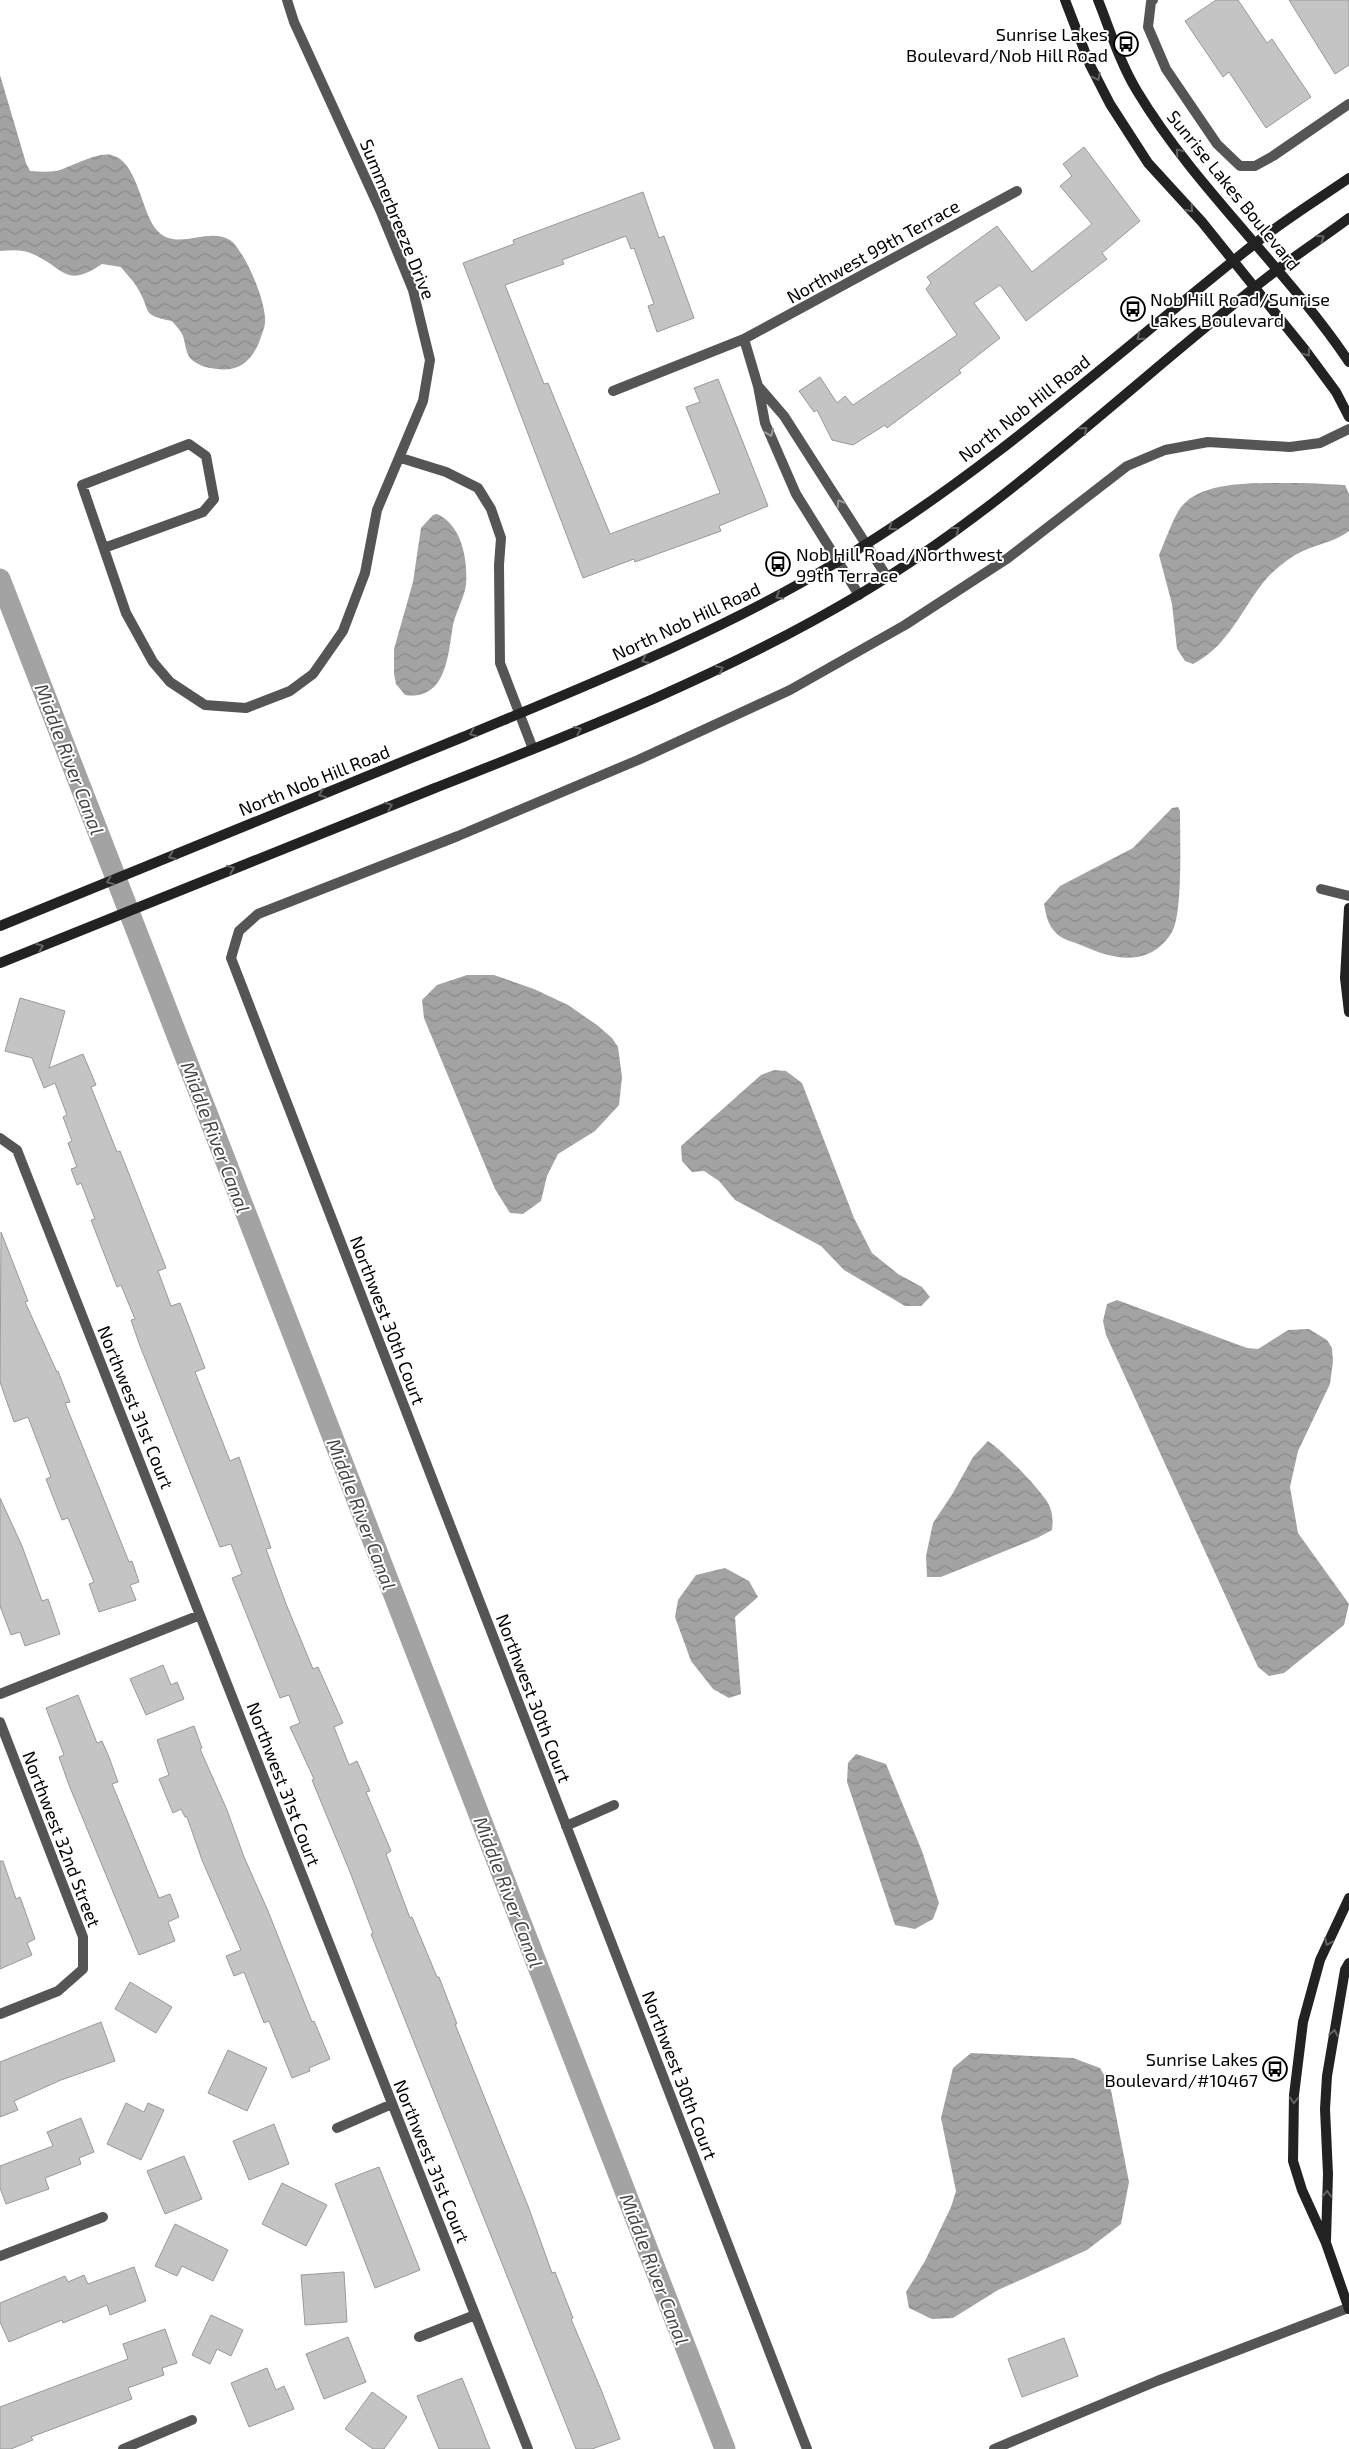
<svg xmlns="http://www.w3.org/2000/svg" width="1349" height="2449" font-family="'Exo 2',sans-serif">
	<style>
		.water { fill: url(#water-waves) }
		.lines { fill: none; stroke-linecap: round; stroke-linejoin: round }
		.canal { stroke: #a3a3a3; stroke-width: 21 }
		.building { fill: #c4c4c4; stroke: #999 }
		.street { stroke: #555; stroke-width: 10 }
		.secondary { stroke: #222; stroke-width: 10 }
		.oneway { stroke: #646464 }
		.oneway2 { stroke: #999 }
		.labels { text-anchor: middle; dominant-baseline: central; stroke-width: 4; stroke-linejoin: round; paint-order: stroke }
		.poi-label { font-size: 18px; fill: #000; stroke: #fff; text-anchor: end }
		.street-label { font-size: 18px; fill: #000; stroke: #fff }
		.water-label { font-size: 19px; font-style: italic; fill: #444; stroke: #fff }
	</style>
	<defs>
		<pattern id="water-waves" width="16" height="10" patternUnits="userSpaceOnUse" patternTransform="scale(1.25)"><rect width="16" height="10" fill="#a3a3a3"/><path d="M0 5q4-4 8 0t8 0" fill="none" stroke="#8b8b8b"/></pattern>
	</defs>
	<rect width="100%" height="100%" fill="#fff"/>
	<path class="water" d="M0 75 26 163 30 171C39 172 48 172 57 171 71 167 97 152 111 155 137 160 141 210 155 228 175 254 206 226 230 240 235 243 240 252 244 258 253 274 264 300 265 318 266 326 262 333 260 340 250 365 236 373 210 368 204 367 194 363 190 358 186 353 185 342 183 336 181 331 176 326 172 321 140 315 152 312 138 289 134 281 126 274 121 267L102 264C66 288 66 270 35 255 24 249 12 250 0 251Z
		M1305 483 1345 485 1349 494V531C1334 543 1314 544 1297 554 1288 559 1274 570 1267 578 1242 607 1230 645 1193 664L1185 661 1177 649 1172 604 1159 555C1165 542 1174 515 1182 506 1206 477 1271 484 1305 483Z
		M437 514C462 525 468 560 466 585 464 598 456 612 453 625 448 654 447 701 405 695L396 684 394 674V649L413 582 421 528 433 515Z
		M1178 807 1180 811C1180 836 1183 914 1172 932 1150 968 1114 960 1081 945 1074 942 1063 940 1057 934 1048 926 1046 915 1044 904L1060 886 1133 848 1172 808Z
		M467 975H494L534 989 568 1005 597 1025 612 1038 618 1047 622 1077 619 1105 595 1131 558 1154 547 1176 541 1201 523 1214 510 1213 495 1189 424 1018 422 1000 437 985Z
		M774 1070 786 1071 802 1083 854 1218 872 1253 898 1274 922 1287 930 1297 921 1306H905L844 1270 821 1246 735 1200 719 1181 704 1171 692 1172 682 1161 681 1146 761 1075Z
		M1117 1300 1247 1348 1258 1349 1288 1330 1309 1329 1327 1340 1332 1348 1333 1361 1330 1384 1298 1451 1290 1487 1298 1533 1349 1604 1344 1625 1284 1673 1269 1676 1258 1667 1106 1335 1103 1321 1107 1304Z
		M988 1441C1004 1452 1038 1487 1048 1503 1053 1512 1053 1521 1052 1530L1037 1538 941 1577H927L926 1556 933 1523 953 1493 973 1457Z
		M725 1568 749 1581 758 1597 735 1617 741 1694 729 1698 713 1689 691 1661 675 1617 678 1600 696 1575Z
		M856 1754 886 1764 922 1851 939 1903 933 1919 915 1929 895 1925 847 1782 848 1763Z
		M971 2053 1073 2058 1100 2068 1110 2085 1129 2182 1121 2224 1087 2250 998 2290 953 2318 932 2319 909 2308 906 2292 925 2261 951 2207 956 2191 941 2118 953 2068Z"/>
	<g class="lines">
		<path class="canal" d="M0 579 725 2449"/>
	</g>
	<path class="building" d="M1216 0H1238L1267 43 1272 39 1311 97 1266 128 1229 72 1223 77 1185 21Z
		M1289 0H1349V65L1335 74Z
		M1084 147 1140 221 1102 253 1107 259 1026 321 1000 285 974 303 1000 338 959 370 961 373 887 428 885 425 853 445 832 440 817 410 814 412 799 391 820 377 837 403 845 396 853 405 957 335 926 289 931 283 927 277 997 226 1032 272 1092 224 1060 186 1072 176 1063 164Z
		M643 192 659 238 664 236 694 318 657 332 648 306 654 304 634 248 631 249 626 236 562 260 564 264 505 285 544 384 548 383 610 534 720 493 686 407 700 402 694 388 718 379 768 506 719 526 721 531 635 562 634 559 583 578 463 263 514 244 513 240Z
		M20 998 65 1011 49 1068 83 1054 96 1085 91 1087 117 1152 120 1151 166 1268 158 1271 171 1306 180 1303 205 1368 195 1372 230 1461 239 1457 271 1548 266 1549 286 1604 313 1669 318 1667 343 1723 334 1727 349 1765 357 1761 370 1791 366 1792 391 1851 386 1854 410 1918 412 1917 437 1977H439L457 2024H455L528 2206 552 2273 555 2272 573 2318 571 2319 602 2392 620 2439 592 2449H576L413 2040 371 1934 373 1933 350 1872 312 1780 314 1779 290 1727 300 1723 289 1695 280 1698 232 1578 242 1574 231 1544 220 1547 140 1346 131 1320 135 1319 121 1285 117 1287 91 1220 95 1219 81 1183 77 1185 71 1169 77 1167 68 1143 72 1141 63 1117 67 1115 55 1083 44 1088 32 1058 5 1051Z
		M1 1232 28 1301 25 1302 57 1372 58 1371 70 1402 65 1403 129 1562 132 1561 139 1582 130 1585 136 1600 99 1612 89 1584 94 1582 68 1518 62 1520 46 1479 51 1477 28 1417 14 1422 0 1382Z
		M0 1498 22 1546 42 1601 48 1599 60 1634 25 1646 20 1632 11 1635 0 1606Z
		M163 1665 171 1685 177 1682 184 1699 146 1715 130 1679Z
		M78 1695 97 1743 102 1741 109 1757 118 1782 112 1784 159 1898 170 1894 179 1917 168 1922 175 1941 139 1955 69 1785 59 1757 64 1755 46 1708Z
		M194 1726 202 1748 200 1749 227 1810 244 1857 268 1911 312 2022 314 2021 330 2059 309 2068 310 2071 292 2078 269 2021 264 2023 244 1972 234 1976 226 1956 241 1950 202 1860 187 1817H185L181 1809 173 1813 159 1779 169 1775 157 1740Z
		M0 1861H3L16 1899 20 1897 35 1939 27 1943 32 1955 0 1969Z
		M130 1982 172 2007 156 2033 115 2009Z
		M101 2022 115 2061 61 2080 14 2101 18 2110 0 2117V2062Z
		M228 2050 267 2068 247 2111 208 2093Z
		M126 2103 144 2112 148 2103 164 2110 141 2160 107 2144Z
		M81 2118 94 2152 79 2158 81 2164 45 2178 49 2189 6 2204 0 2188V2166L53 2146 47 2132Z
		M274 2124 289 2164 249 2180 233 2141Z
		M184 2156 202 2199 165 2214 147 2171Z
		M379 2167 420 2270 375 2288 335 2184Z
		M282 2183 327 2205 306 2246 262 2224Z
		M175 2224 228 2250 213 2281 182 2266 177 2276 155 2266Z
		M134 2267 146 2301 110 2315 107 2305 63 2323 62 2320 9 2342 0 2322V2303L65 2276 68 2282 84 2275 88 2284Z
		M344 2272 347 2322 305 2325 301 2275Z
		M211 2315 243 2330 231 2356 217 2349 210 2364 192 2355Z
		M165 2329 177 2363 162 2368 164 2375 128 2388 132 2399 31 2437 33 2440 11 2449H0V2407L128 2359 123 2344Z
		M348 2337 366 2382 324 2399 306 2354Z
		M1064 2338 1078 2376 1022 2397 1008 2359Z
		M267 2368 276 2390 284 2386 294 2409 249 2427 231 2383Z
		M462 2378 479 2421 490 2449H439L417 2396Z
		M372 2392 407 2417 384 2449H373L345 2429Z"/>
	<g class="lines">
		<path class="street" d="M1153 0 1151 2 1148 27 1166 69 1217 144 1240 166H1255L1273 156 1349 104
			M744 339 758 386 765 423 796 494 859 595
			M759 387 784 416 887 577
			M613 391 744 339 1017 191
			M401 458 446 472 478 488 491 509 501 538 499 565 500 663 533 749
			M104 548 203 512 214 499 206 456 189 444 82 485 126 613 153 662 170 682 205 705 246 708 290 691 313 674 343 631 365 573 377 510 423 401 430 360 413 290 381 212 294 22 287 0
			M1321 889 1349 896
			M0 1138 17 1150 528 2449
			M0 1694 200 1615
			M0 1722 83 1937V1969L58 1991 0 2014
			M566 1826 614 1805
			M337 2128 392 2104
			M0 2256 103 2217
			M419 2337 475 2315
			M123 2449 192 2420
			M807 2449 231 958 239 931 258 914 458 836 638 760 790 690 905 625 1008 558 1127 466 1165 450 1208 442 1290 447 1320 443 1349 429
			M994 2449 1157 2381 1348 2308"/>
		<path class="secondary" d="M1065 0 1090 65 1110 104 1148 163 1202 222 1305 350 1336 392 1349 417
			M1098 0C1110 30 1120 63 1137 91 1196 189 1285 267 1349 362
			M1349 908 1345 978 1349 1012
			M0 926C154 863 308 800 463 737 590 684 719 633 837 562 987 473 1117 353 1253 245 1283 221 1317 200 1349 178
			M0 963C145 904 290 846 435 788 580 731 726 674 860 594 1011 504 1135 380 1273 273 1297 254 1324 237 1349 218
			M1349 1898 1320 1960 1303 2022 1294 2095 1293 2161 1302 2190 1326 2243 1349 2309
			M1326 2240 1328 2174 1325 2109 1327 2076 1345 1970 1349 1963"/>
	</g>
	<defs><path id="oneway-chevron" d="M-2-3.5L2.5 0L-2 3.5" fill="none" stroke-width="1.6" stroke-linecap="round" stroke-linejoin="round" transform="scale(1.25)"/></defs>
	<g class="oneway">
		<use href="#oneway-chevron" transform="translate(1097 77) rotate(63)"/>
		<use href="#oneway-chevron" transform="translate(1179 152) rotate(-130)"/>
		<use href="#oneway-chevron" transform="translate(1190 209) rotate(48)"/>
		<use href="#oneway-chevron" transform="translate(1321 238) rotate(-36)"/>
		<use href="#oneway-chevron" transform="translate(1140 337) rotate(141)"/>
		<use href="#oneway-chevron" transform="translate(1307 353) rotate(53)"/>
		<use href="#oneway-chevron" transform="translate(1084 430) rotate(-40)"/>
		<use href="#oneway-chevron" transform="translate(892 527) rotate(147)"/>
		<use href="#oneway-chevron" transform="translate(956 530) rotate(-37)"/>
		<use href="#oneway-chevron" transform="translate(779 596) rotate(150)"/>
		<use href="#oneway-chevron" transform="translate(645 660) rotate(157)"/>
		<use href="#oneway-chevron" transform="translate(720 669) rotate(-26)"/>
		<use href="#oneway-chevron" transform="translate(578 730) rotate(-23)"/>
		<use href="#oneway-chevron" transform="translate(473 733) rotate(158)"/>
		<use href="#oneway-chevron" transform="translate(322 794) rotate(158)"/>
		<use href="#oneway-chevron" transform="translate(389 806) rotate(-22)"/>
		<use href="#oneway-chevron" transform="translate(172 856) rotate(158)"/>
		<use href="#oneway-chevron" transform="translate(231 869) rotate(-22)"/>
		<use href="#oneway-chevron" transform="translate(110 881) rotate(158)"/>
		<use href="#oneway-chevron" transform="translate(40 947) rotate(-22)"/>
		<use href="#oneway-chevron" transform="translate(1328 1942) rotate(115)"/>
		<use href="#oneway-chevron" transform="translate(1334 2033) rotate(-80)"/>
		<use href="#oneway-chevron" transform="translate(1294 2100) rotate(92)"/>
		<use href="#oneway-chevron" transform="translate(1327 2194) rotate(-88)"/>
	</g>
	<g class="oneway2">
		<use href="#oneway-chevron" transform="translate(770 433) rotate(67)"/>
		<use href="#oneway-chevron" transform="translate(840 503) rotate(-123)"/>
	</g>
	<defs>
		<g id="bus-ring" transform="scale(1.25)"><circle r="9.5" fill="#fff" stroke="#000" stroke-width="1.5"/><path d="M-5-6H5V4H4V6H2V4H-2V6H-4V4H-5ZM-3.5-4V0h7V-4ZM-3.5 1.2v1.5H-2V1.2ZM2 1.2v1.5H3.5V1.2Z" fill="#000"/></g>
	</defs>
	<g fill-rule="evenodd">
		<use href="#bus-ring" x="1126" y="44"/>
		<use href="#bus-ring" x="1133" y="309"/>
		<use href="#bus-ring" x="778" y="564"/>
		<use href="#bus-ring" x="1275" y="2069"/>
	</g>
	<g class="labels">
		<g class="poi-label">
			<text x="1108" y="34">Sunrise Lakes<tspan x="1108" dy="21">Boulevard/Nob Hill Road</tspan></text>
			<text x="1150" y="299" text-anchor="start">Nob Hill Road/Sunrise<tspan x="1150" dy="21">Lakes Boulevard</tspan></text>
			<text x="796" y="554" text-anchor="start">Nob Hill Road/Northwest<tspan x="796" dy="21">99th Terrace</tspan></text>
			<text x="1258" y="2059">Sunrise Lakes<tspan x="1258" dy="21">Boulevard/#10467</tspan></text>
		</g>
		<g class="street-label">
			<text transform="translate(1234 190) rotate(51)">Sunrise Lakes Boulevard</text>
			<text transform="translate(398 219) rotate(68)">Summerbreeze Drive</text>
			<text transform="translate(873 251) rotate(-29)">Northwest 99th Terrace</text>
			<text transform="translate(1024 408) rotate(-38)">North Nob Hill Road</text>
			<text transform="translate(686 621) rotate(-25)">North Nob Hill Road</text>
			<text transform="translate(314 780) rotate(-22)">North Nob Hill Road</text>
			<text transform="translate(388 1320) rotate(69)">Northwest 30th Court</text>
			<text transform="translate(136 1407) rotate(68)">Northwest 31st Court</text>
			<text transform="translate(534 1698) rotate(69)">Northwest 30th Court</text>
			<text transform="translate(284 1784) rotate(69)">Northwest 31st Court</text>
			<text transform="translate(62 1839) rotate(69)">Northwest 32nd Street</text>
			<text transform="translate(680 2075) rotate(69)">Northwest 30th Court</text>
			<text transform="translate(432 2161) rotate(68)">Northwest 31st Court</text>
		</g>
		<g class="water-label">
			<text transform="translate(70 759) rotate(69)">Middle River Canal</text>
			<text transform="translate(216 1137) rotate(69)">Middle River Canal</text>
			<text transform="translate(362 1514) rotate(69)">Middle River Canal</text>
			<text transform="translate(509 1892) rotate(69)">Middle River Canal</text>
			<text transform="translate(655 2269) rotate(69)">Middle River Canal</text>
		</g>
	</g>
</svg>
